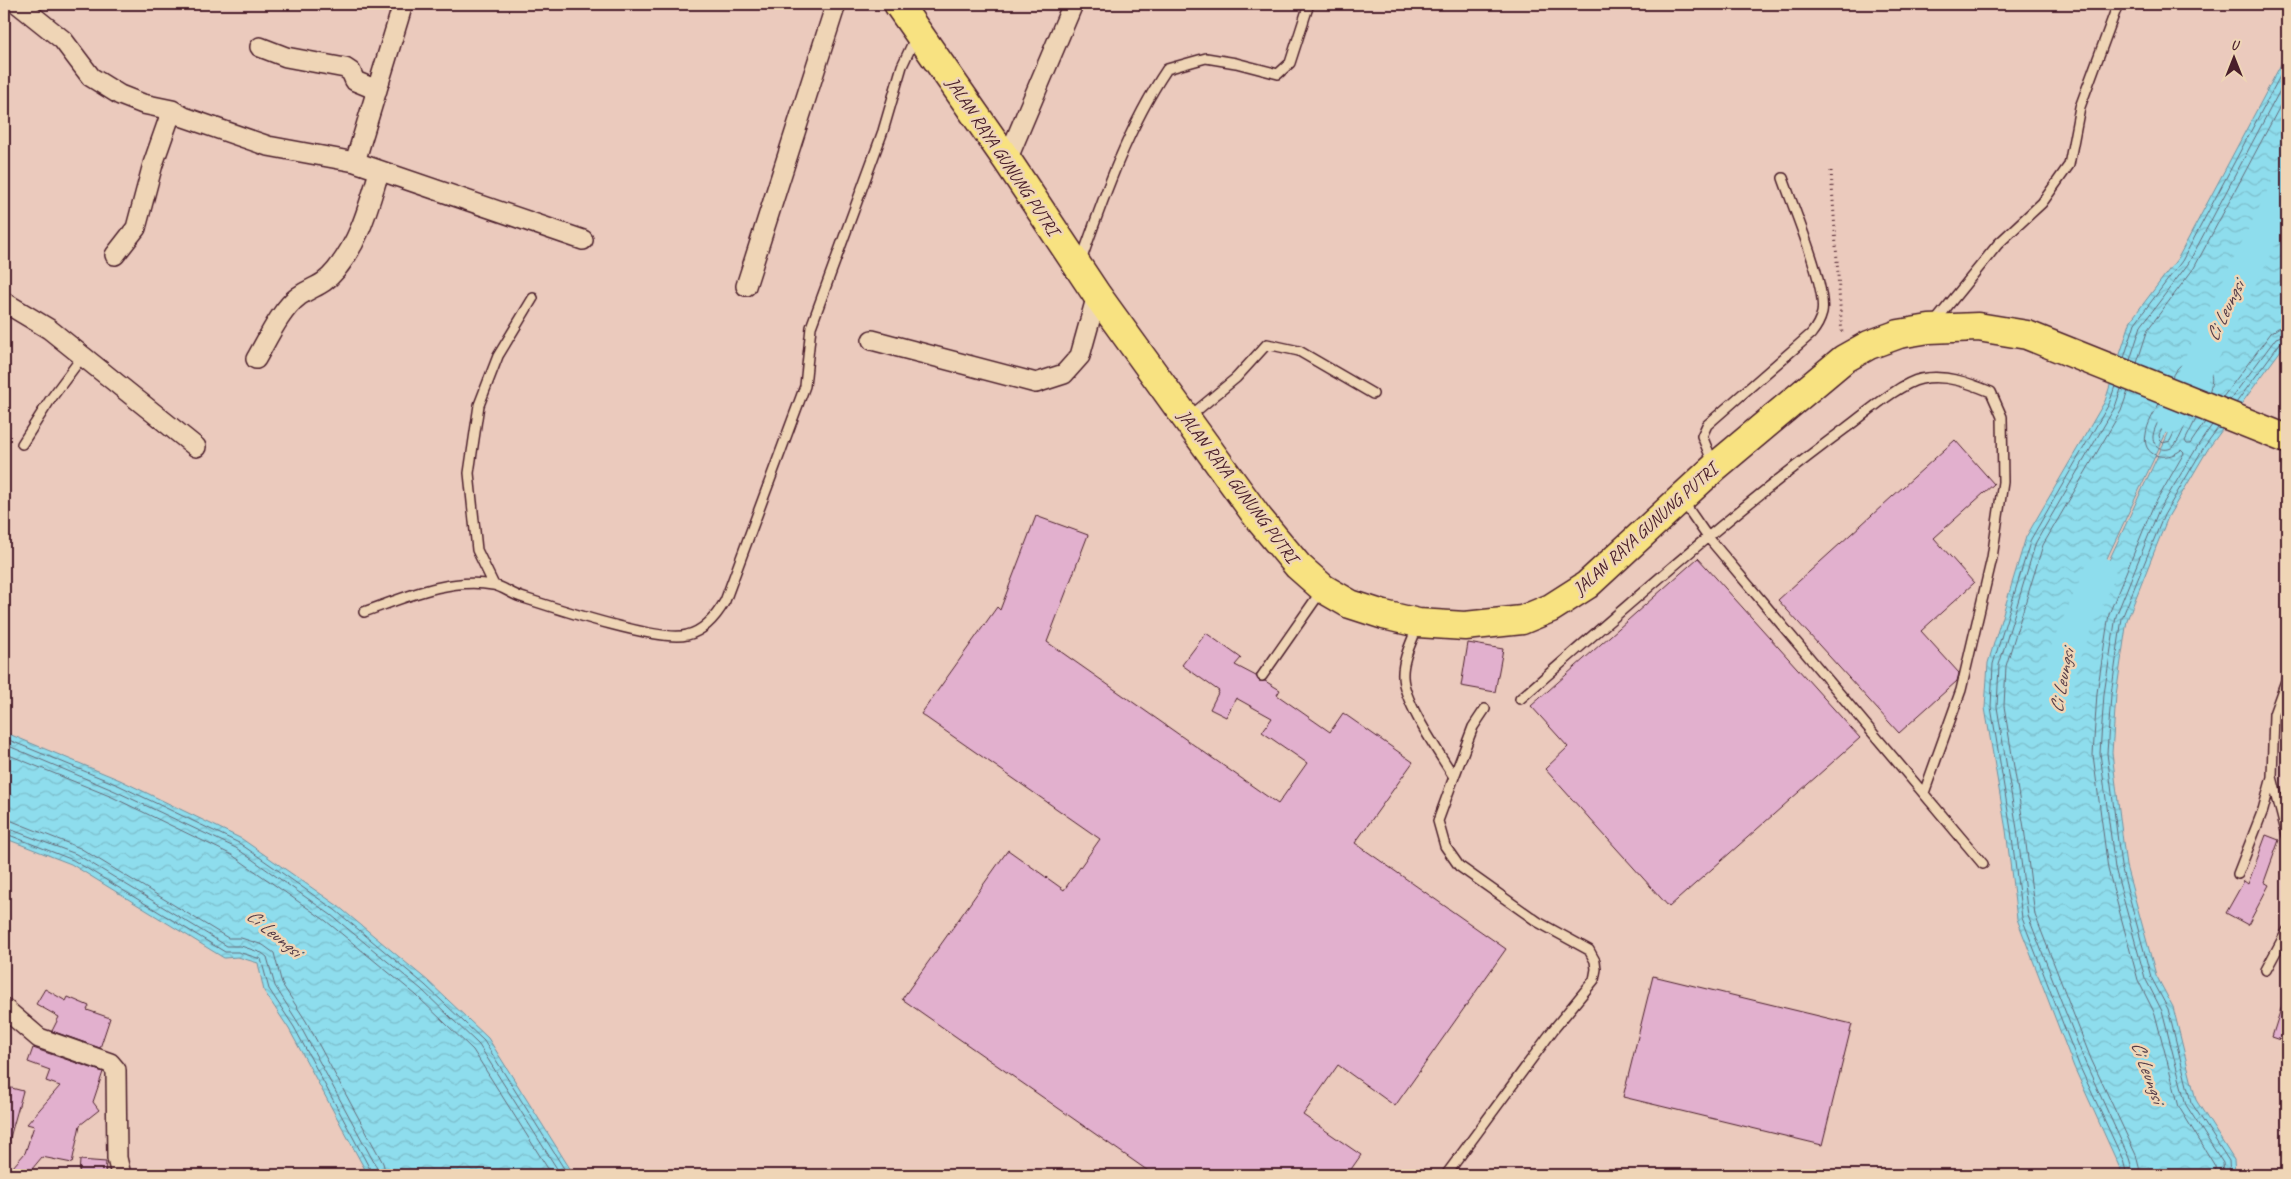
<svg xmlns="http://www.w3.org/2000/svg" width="2291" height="1179" font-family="Caveat,sans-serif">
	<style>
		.water { fill: url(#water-waves); stroke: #73919f; fill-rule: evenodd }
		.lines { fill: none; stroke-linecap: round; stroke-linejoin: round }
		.shore { stroke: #656b79; stroke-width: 1 }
		.river { stroke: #8edded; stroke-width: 31 }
		.building { fill: #e2b0ce; stroke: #4a1f2b }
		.lane-casing { stroke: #4a1f2b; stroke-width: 12 }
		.street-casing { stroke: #4a1f2b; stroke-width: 22 }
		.primary-casing { stroke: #4a1f2b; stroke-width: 31 }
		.path { stroke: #4a1f2b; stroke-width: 3; stroke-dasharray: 1 4; stroke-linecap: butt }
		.lane { stroke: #efd5b6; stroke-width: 9 }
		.street { stroke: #efd5b6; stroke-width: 19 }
		.primary { stroke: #f8e281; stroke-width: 28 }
		.labels { text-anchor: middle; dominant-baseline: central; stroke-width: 5; stroke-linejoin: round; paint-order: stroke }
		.street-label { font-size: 18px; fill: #4a1f2b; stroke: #efd5b6 }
		.water-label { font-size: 19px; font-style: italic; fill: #543c48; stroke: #efd5b6 }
	</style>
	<defs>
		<pattern id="water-waves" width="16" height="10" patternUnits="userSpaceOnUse" patternTransform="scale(1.25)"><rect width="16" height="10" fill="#8edded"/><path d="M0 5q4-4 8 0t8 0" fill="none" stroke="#7cbdcb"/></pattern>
	</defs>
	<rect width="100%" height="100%" fill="#ebcabd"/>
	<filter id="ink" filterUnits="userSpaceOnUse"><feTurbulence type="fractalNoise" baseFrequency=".02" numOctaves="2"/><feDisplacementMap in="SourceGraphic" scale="10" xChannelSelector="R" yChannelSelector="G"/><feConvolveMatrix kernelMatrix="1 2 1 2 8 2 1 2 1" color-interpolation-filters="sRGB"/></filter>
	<g filter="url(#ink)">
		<path class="water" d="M2287 53V342L2208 449 2168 517 2127 620 2116 695 2112 753 2126 866 2156 975 2173 1007 2196 1100 2234 1160 2235 1175H2123L2074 1067 2017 919 2006 830 1985 708 1988 663 2026 537 2105 401 2131 320 2178 258ZM2224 314 2070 644H2069L2084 607 2191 380Z
			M4 732 120 780 242 839 338 906 428 981 488 1038 574 1175H368L289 1029 264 991 258 963 238 957 224 958 71 864 4 838Z"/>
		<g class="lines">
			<path class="shore" d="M2124 358 2135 323 2182 261 2287 63
				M2130 360 2141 326 2188 264 2287 77
				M2137 363 2148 329 2194 268 2287 93
				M2172 377C2186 346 2222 362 2209 392
				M2115 386 2109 404 2031 539 1993 664 1991 707 2011 830 2022 918 2079 1065 2123 1160 2127 1175
				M2121 389 2115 407 2036 542 1999 665 1997 707 2017 829 2028 916 2085 1062 2129 1158 2134 1175
				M2128 391 2121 411 2043 545 2006 666 2004 706 2024 828 2035 915 2091 1059 2136 1155 2141 1175
				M2223 397 2271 333 2278 328 2287 326
				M2230 400 2276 338 2287 334
				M2236 403 2281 342 2287 340
				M2159 404C2154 413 2147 424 2146 434 2141 457 2166 462 2181 450L2184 453 2152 509 2109 614 2097 693 2093 755 2108 869 2138 980 2155 1014 2179 1107 2215 1166 2216 1175
				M2166 407C2162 415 2154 427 2153 436 2152 448 2167 454 2175 445 2181 437 2185 425 2189 416
				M2172 409 2159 435 2160 440 2163 443 2170 441 2183 414
				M2196 419 2185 441 2187 444H2190L2205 422
				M2212 425 2199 444 2158 512 2116 616 2104 694 2100 753 2115 868 2145 978 2162 1011 2186 1105 2223 1163 2224 1175
				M2218 428 2204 447 2164 515 2122 618 2111 695 2107 753 2121 866 2151 977 2168 1009 2191 1102 2229 1161 2230 1175
				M4 738 118 785 239 843 335 910 425 985 484 1041 568 1175
				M4 744 115 791 236 848 331 915 421 989 479 1045 561 1175
				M4 753 112 797 232 855 326 921 416 995 473 1050 552 1175
				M4 819 12 821 80 848 228 938H241L263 945 274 953 282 984 306 1021 383 1163 386 1175
				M4 827 76 854 227 946H241L262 953 267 957 275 986 299 1024 376 1166 378 1175
				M4 833 73 860 225 952H238L261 959 269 989 294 1027 370 1169 372 1175"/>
			<path class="river" d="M2172 418 2287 186
				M2057 701 2062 660 2100 572"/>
		</g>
		<path class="building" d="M1955 440 1994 484 1934 538 1974 583 1921 631 1959 673 1957 681 1899 733 1778 600Z
			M1036 516 1088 535 1047 642 1278 804 1307 763 1262 732 1272 718 1236 698 1226 717 1210 709 1219 691 1182 665 1206 633 1241 658 1235 665 1256 676 1259 681H1265L1280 690 1277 695 1330 732 1343 713 1413 762 1355 843 1506 949 1395 1106 1338 1065 1303 1115 1361 1155 1347 1175H1154L902 999 1008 850 1064 890 1100 839 921 714 997 607 1000 610Z
			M1698 558 1860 738 1669 907 1545 769 1568 747 1531 706Z
			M1468 643 1503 649 1495 692 1461 686Z
			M2266 835 2279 840 2264 882 2269 885 2248 925 2226 913 2244 881 2248 884Z
			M1653 976 1852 1024 1822 1145 1623 1097Z
			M45 989 66 1001 68 997 89 1006 87 1010 110 1018 100 1048 52 1031 59 1017 36 1004Z
			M2284 999H2287V1042L2272 1037Z
			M33 1048 103 1072 93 1102 99 1110 80 1125 72 1163 42 1157 27 1175H6L25 1153 34 1126 27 1124 60 1086 46 1081 50 1070 28 1062Z
			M4 1086 23 1091 8 1145 4 1144Z
			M80 1160 106 1162 105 1175H79Z"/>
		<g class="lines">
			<g class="lane-casing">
				<path id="lane" d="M1081 261C1104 196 1128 127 1167 69L1206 58 1236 63 1278 74 1290 63 1309 4
					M1934 323 1998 244 2042 203 2069 165 2080 107 2118 4
					M1189 417 1236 378 1267 344 1299 351 1373 394
					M22 444 50 400 82 357
					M1713 463 1702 436 1707 425 1811 334C1816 328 1820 321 1822 313 1827 287 1793 207 1783 178
					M1682 500 1707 536 1983 864
					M494 585 477 550 469 473 479 405 498 356 533 298
					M364 612C404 598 449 577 493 585 502 586 511 594 521 597 552 607 660 643 687 635 704 631 717 615 725 601L805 386 811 327 883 131 902 66 916 36
					M1418 625C1412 641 1402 660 1403 677 1404 703 1440 754 1454 777L1438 821 1445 846 1459 866 1538 922 1589 950 1595 961 1596 969 1594 980 1553 1030 1446 1175
					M1262 676 1322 590
					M1520 699C1627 606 1732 512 1846 428 1864 415 1900 383 1921 379 1946 374 1969 383 1991 392L2002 417 2003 482 1992 558 1961 690 1924 793
					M1454 777 1473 727 1485 709
					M2272 777 2287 835
					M2238 874 2263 810 2272 777 2274 714 2287 678
					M2266 970 2287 931"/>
			</g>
			<g class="street-casing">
				<path id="street" d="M18 4 63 40 91 77 120 95 143 104 172 110 184 117 268 146 355 162 583 240
					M260 47 286 57 345 68 351 72 355 81 377 90
					M1007 160 1073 4
					M355 162 403 4
					M115 255 136 228 153 164 172 110
					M746 286 836 4
					M4 302 49 329 196 447
					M872 340 1036 383 1064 374 1080 356 1097 295
					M256 359C267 340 281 309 299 296 315 285 322 287 336 270 360 240 368 208 379 172
					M4 1008 39 1038 110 1063 116 1070 117 1158 121 1175"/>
			</g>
			<g class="primary-casing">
				<path id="primary" d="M898 4 1007 160 1097 295 1259 519 1298 566 1324 589 1350 604 1384 615 1418 623 1465 626 1522 620 1551 608 1587 585 1715 467 1844 359 1869 345 1899 334 1929 329 1978 327 2027 335 2287 439"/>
			</g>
			<path class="path" d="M1831 171 1842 335"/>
			<use href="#lane" class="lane"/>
			<use href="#street" class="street"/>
			<use href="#primary" class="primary"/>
		</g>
	</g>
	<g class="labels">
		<g class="street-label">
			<text transform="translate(1003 156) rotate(56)">JALAN RAYA GUNUNG PUTRI</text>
			<text transform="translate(1238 486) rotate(53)">JALAN RAYA GUNUNG PUTRI</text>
			<text transform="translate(1645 529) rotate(-42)">JALAN RAYA GUNUNG PUTRI</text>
		</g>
		<g class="water-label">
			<text transform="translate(2225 311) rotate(-64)">Ci Leungsi</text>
			<text transform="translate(2062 681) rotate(-79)">Ci Leungsi</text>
			<text transform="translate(274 933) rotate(39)">Ci Leungsi</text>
			<text transform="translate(2148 1072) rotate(70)">Ci Leungsi</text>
		</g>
	</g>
	<rect width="2291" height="1179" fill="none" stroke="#efd5b6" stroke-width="20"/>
	<rect x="10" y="10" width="2271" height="1159" fill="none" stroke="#4a1f2b" stroke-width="2" filter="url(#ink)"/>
	<g transform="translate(2234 58)" stroke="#efd5b6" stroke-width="4" paint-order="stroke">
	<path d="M0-4L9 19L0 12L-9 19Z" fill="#4a1f2b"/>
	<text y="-8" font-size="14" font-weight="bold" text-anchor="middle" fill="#4a1f2b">U</text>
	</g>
</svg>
